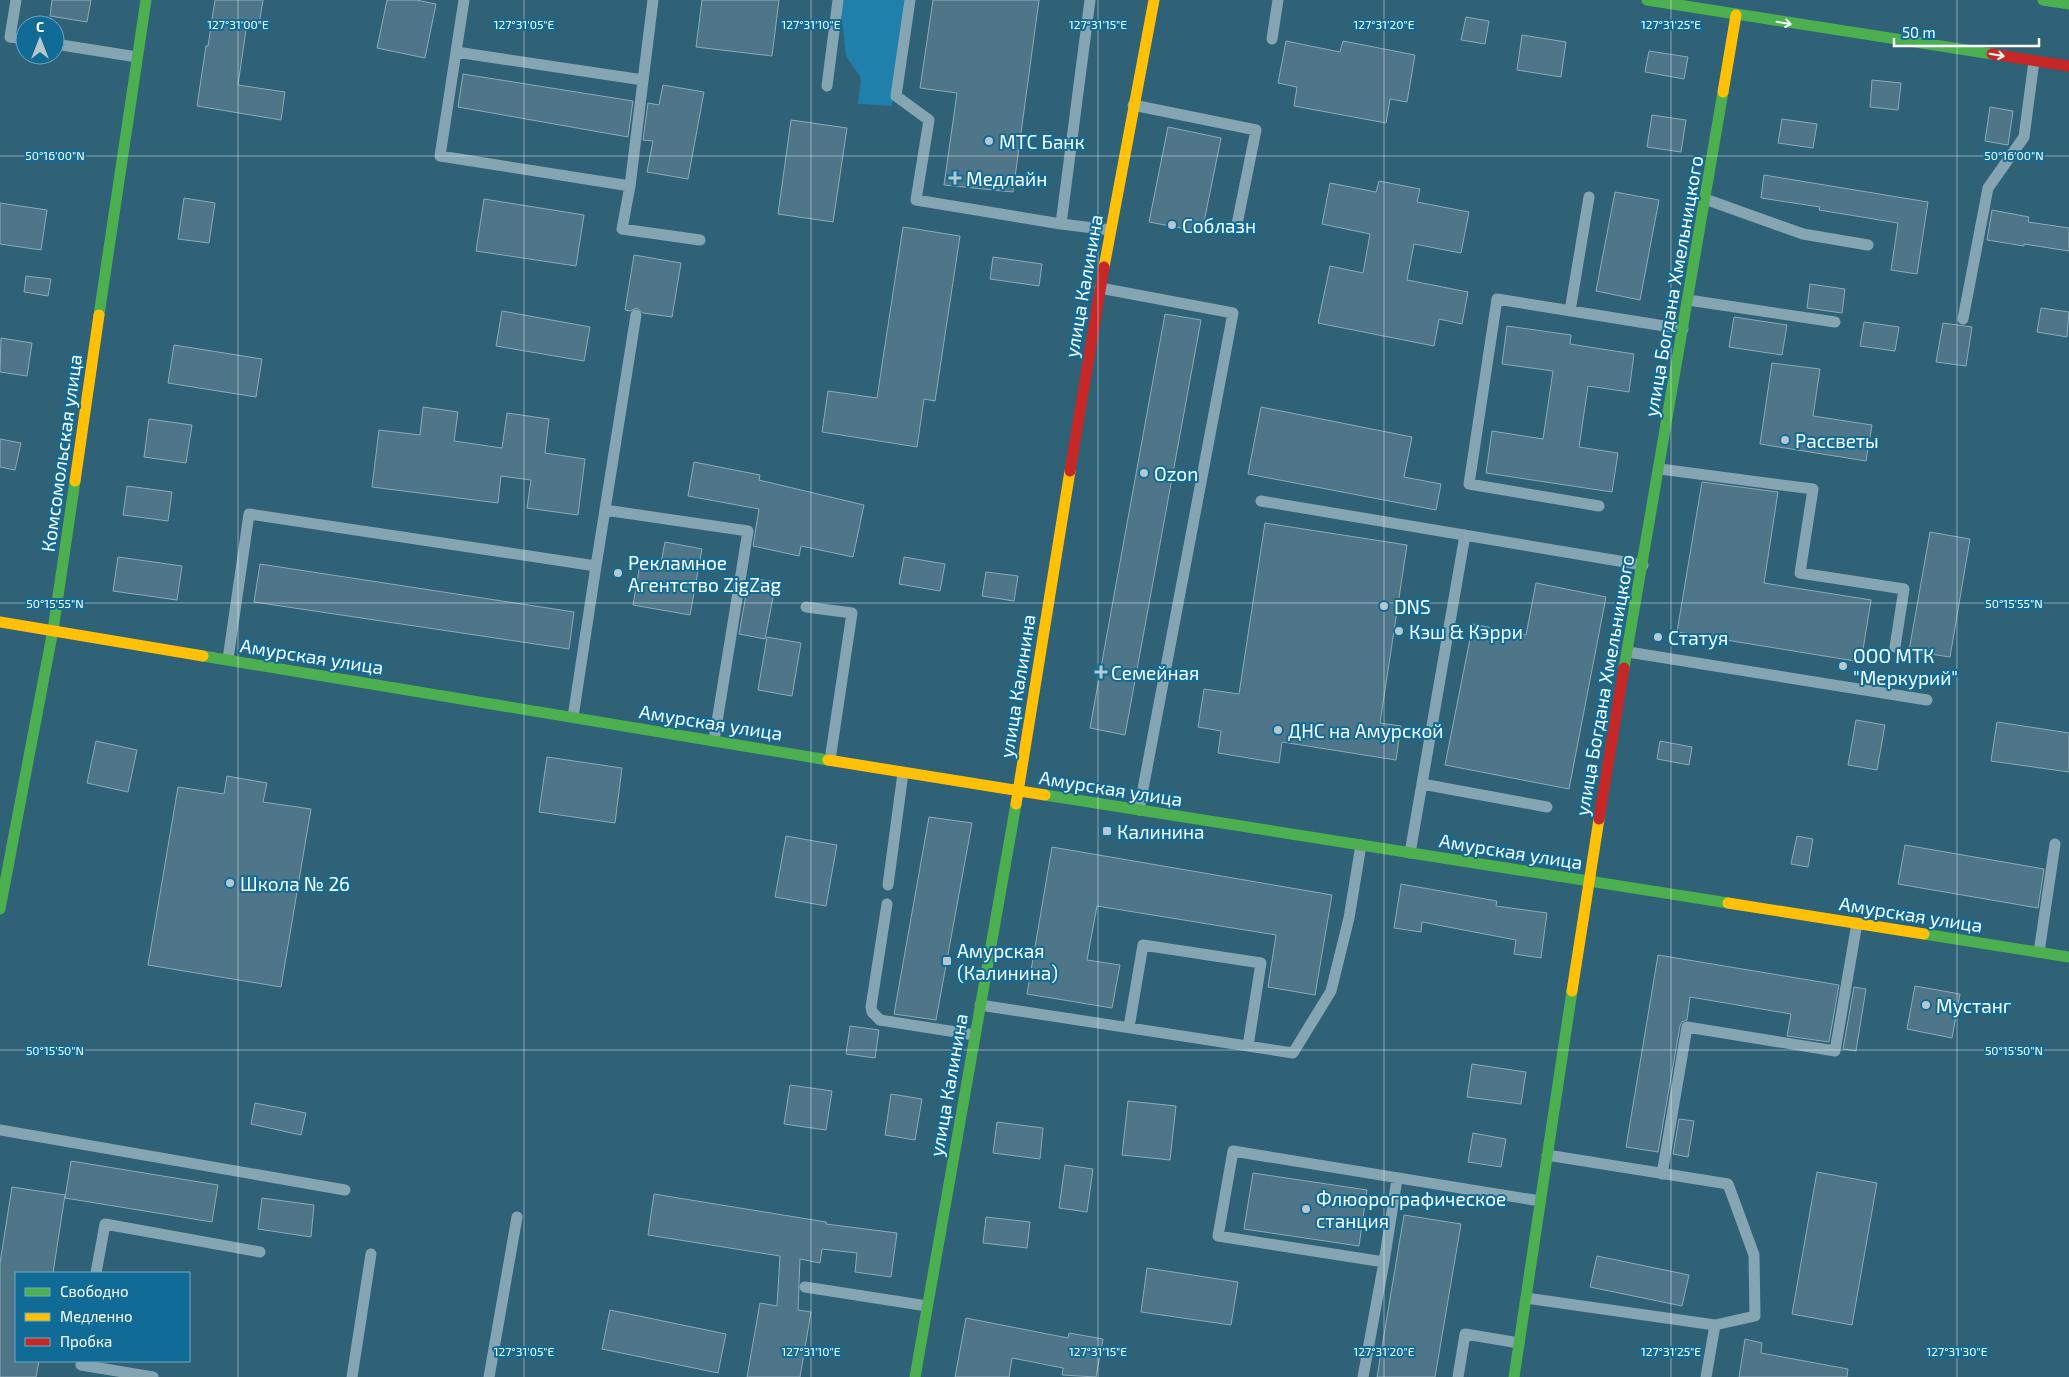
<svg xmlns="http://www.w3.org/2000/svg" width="2069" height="1377" font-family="'Exo 2',sans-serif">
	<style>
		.green { fill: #1f80ab }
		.building { fill: #4e7688; stroke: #8dabb7 }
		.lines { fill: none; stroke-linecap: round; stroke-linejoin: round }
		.lane { stroke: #85a5b3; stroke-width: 11 }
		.fast { stroke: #4caf50; stroke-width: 11 }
		.slow { stroke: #ffc107; stroke-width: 11 }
		.jam { stroke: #c62828; stroke-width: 11 }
		.oneway { stroke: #f6fbf6 }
		.ticks { fill: none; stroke: #fff; stroke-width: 1; stroke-opacity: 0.45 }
		.poi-dot { fill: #b6c8cf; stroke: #106c96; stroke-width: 2 }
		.labels { text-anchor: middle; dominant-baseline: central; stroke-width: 4; stroke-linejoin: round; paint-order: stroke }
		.poi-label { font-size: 19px; fill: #fff; stroke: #106c96; text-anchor: start }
		.street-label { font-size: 19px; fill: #fff; stroke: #106c96 }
		.ticks-label { font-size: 12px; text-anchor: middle; fill: #fff; stroke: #106c96; stroke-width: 4; stroke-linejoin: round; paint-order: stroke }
	</style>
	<rect width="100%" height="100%" fill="#2f6177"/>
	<path class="green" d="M840 0H905L892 106 858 104 861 78 846 56Z"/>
	<path class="building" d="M52 0H91L87 22 50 16Z
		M215 0H263L259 25 247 23 238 85 285 92 281 120 197 106 206 46H208Z
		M387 0H416L436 4 425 58 377 48Z
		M702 0H779L772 56 696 47Z
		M933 0H1039L1013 192 944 185 957 93 920 88Z
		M1466 17 1489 21 1485 44 1461 40Z
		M1522 35 1566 42 1561 77 1517 70Z
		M1286 41 1340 52 1343 41 1415 55 1407 102 1390 99 1386 123 1294 106 1297 87 1278 83Z
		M1649 51 1688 57 1684 79 1645 72Z
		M463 74 633 101 628 137 458 107Z
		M1872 80 1901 83 1898 110 1870 107Z
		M663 85 704 92 688 179 647 172 653 141 643 140 648 103 659 105Z
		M1990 107 2013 111 2008 145 1985 141Z
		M1652 115 1686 120 1681 152 1647 147Z
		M1782 119 1817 124 1813 148 1778 143Z
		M791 120 847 128 833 222 778 214Z
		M1168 127 1221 138 1202 232 1149 222Z
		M1764 175 1928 202 1917 274 1891 270 1898 223 1819 210 1820 207 1761 198Z
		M1379 181 1420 189 1417 202 1469 212 1461 253 1414 244 1407 280 1468 292 1462 324 1439 319 1434 346 1318 323 1330 266 1363 273 1370 234 1322 224 1330 183 1376 192Z
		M1615 192 1659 200 1640 300 1596 291Z
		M184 198 215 203 209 243 178 239Z
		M484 199 584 215 576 266 476 251Z
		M0 203 47 210 41 250 0 244Z
		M1992 210 2029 217 2028 222 2069 228V251L2024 244V246L1987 240Z
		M903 227 960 236 935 401 924 399 917 447 822 432 828 391 877 398Z
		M634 255 681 263 672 317 643 313 637 308 630 311 625 310Z
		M993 257 1042 264 1039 286 990 279Z
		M26 276 51 279 48 296 24 292Z
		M1810 284 1845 289 1842 313 1807 308Z
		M2041 308 2069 312 2067 337 2037 332Z
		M502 311 590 327 584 361 496 346Z
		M1165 314 1201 320 1125 735 1090 728Z
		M1734 317 1787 325 1782 355 1729 347Z
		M1864 322 1899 327 1895 351 1860 346Z
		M1943 323 1972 327 1966 366 1936 362Z
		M1507 326 1571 335 1570 344 1634 354 1629 392 1588 386 1579 447 1618 453 1612 492 1486 473 1492 431 1543 439 1553 371 1502 364Z
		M1 338 32 343 27 376 0 372Z
		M174 345 262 359 256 397 168 383Z
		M1772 363 1820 369 1813 416 1872 425 1866 461 1760 444Z
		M423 407 458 412 454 441 502 448 507 413 549 419 545 453 585 459 578 515 527 508 531 480 501 476 498 503 372 487 379 430 420 435Z
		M1261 407 1412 437 1404 477 1441 484 1436 510 1248 474Z
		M149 419 192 425 186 463 144 457Z
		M0 439 21 443 15 470 0 467Z
		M694 462 760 475 759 480 864 505 853 557 801 546 799 556 753 546 759 509 688 496Z
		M1702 482 1778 492 1764 583 1871 600 1861 662 1677 632Z
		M127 486 172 492 168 521 123 515Z
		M1265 523 1407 545 1380 723 1401 726 1396 760 1282 742 1279 763 1218 753 1221 731 1198 727 1204 689 1239 694Z
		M1930 532 1970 539 1950 657 1909 651Z
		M665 542 702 549 690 615 633 605 640 564 660 568Z
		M118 557 182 566 177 600 113 591Z
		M904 557 945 564 940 591 899 584Z
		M260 564 574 612 569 649 254 602Z
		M986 572 1018 576 1014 601 982 596Z
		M749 578 776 582 765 639 739 634Z
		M1536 583 1606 597 1569 789 1445 765 1473 624 1526 635Z
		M767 637 801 643 792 696 758 690Z
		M1856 720 1885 725 1877 770 1848 765Z
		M1997 722 2069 733V772L1991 761Z
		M96 741 137 750 128 792 87 783Z
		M1660 741 1692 747 1689 765 1657 759Z
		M547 757 622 768 615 823 539 812Z
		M227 776 267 783 263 802 311 809 281 987 148 965 178 787 224 794Z
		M929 817 972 823 936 1020 894 1014Z
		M786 836 837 845 826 906 775 897Z
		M1797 836 1813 839 1808 867 1791 864Z
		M1905 845 2044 869 2038 908 1898 884Z
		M1052 847 1332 895 1315 995 1268 987 1276 935 1097 906 1087 960 1120 965 1112 1008 1027 994Z
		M1401 884 1497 901 1496 906 1547 913 1541 958 1514 954 1516 940 1422 922 1421 932 1394 928Z
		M1658 955 1839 985 1829 1042 1787 1036 1791 1014 1690 997 1687 1020 1682 1022 1680 1026 1658 1152 1626 1147Z
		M1915 986 1960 994 1952 1038 1907 1029Z
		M1854 987 1866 989 1856 1051 1843 1049Z
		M850 1026 879 1030 875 1058 846 1054Z
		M1472 1064 1526 1072 1521 1104 1467 1097Z
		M790 1085 832 1091 826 1130 784 1124Z
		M891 1094 922 1099 915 1140 885 1135Z
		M1128 1101 1176 1106 1170 1160 1122 1155Z
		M255 1103 306 1113 301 1135 251 1124Z
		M1679 1119 1694 1121 1688 1157 1673 1154Z
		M997 1122 1043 1128 1040 1159 993 1153Z
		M1473 1133 1506 1139 1501 1167 1468 1162Z
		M71 1161 218 1185 212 1222 65 1198Z
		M1065 1165 1093 1169 1087 1212 1059 1208Z
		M1817 1172 1877 1183 1852 1325 1792 1314Z
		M1253 1173 1367 1190 1359 1246 1244 1229Z
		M12 1187 65 1195 53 1273H16V1361H39L36 1377H0V1263Z
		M654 1194 826 1222V1224L897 1233 891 1277 855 1272 857 1253 822 1249 820 1263 800 1259 798 1310 811 1312 800 1377H747L760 1303 777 1306 780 1256 648 1235Z
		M262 1198 314 1205 311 1237 258 1229Z
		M1404 1215 1461 1224 1435 1377H1377Z
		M986 1217 1030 1222 1027 1248 983 1243Z
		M1597 1256 1689 1275 1682 1306 1590 1287Z
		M1147 1268 1238 1282 1231 1325 1141 1312Z
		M610 1310 726 1334 718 1373 602 1349Z
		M966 1318 1068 1338 1069 1333 1103 1339 1096 1377 1062 1375 1063 1368 1012 1358 1009 1377H955Z
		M1745 1339 1762 1343 1761 1353 1848 1369 1847 1377H1739Z"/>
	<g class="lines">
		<path class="lane" d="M16 0 10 37 25 39
			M464 0 440 156 630 186 653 0
			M910 0 896 96 929 120 916 200 1061 224
			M1090 0 1061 224 1110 230
			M1272 39 1278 0
			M55 44 137 57
			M456 52 643 80
			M827 86 838 0
			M1133 105 1256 130 1236 229
			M630 186 622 229 700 240
			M1705 199 1803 234 1868 245
			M1100 288 1233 313 1139 810
			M1688 300 1835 322
			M1570 311 1589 197
			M1963 319 1988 188 2024 137 2034 61
			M1660 469 1813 489 1800 573 1904 589 1895 647
			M1261 501 1643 565
			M1599 506 1469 484 1497 299 1683 329
			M605 510 748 531 714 740
			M596 566 636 315
			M806 607 852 613 830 760
			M1628 652 1927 700
			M228 659 249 514 596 566 573 717
			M1422 784 1547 807
			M1410 853 1465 535
			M888 885 903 773
			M887 904 871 1007 872 1012 880 1020 975 1035
			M2039 952 2055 844
			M980 1005 1293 1053 1331 991 1349 918 1361 845
			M1129 1027 1143 945 1261 963 1248 1046
			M0 1130 345 1190
			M1547 1155 1728 1184 1754 1255 1755 1316 1715 1325 1706 1377
			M1662 1174 1687 1027 1835 1051 1857 923
			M1397 1179 1384 1262 1218 1236 1233 1151 1540 1201
			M96 1273 105 1224 260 1252
			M805 1287 927 1306
			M1526 1298 1715 1325
			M82 1361 81 1365 153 1377
			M352 1377 371 1254
			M489 1377 517 1217
			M1363 1377 1384 1262
			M1458 1377 1465 1334 1519 1343"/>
		<path class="fast" d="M1647 0 1992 54
			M2043 0 2069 4
			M99 315 146 0
			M203 656 828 760
			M1624 668 1723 92
			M1045 795 1728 903
			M0 909 53 630 75 481
			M1924 934 2069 957
			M915 1377 1016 804
			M1514 1377 1572 991"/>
		<path class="slow" d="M1723 92 1736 15
			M1104 267 1154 0
			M75 481 99 315
			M0 622 203 656
			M828 760 1045 795
			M1016 804 1070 471
			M1728 903 1924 934
			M1572 991 1599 819"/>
		<path class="jam" d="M1992 54 2069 66
			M1070 471 1104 267
			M1599 819 1624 668"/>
	</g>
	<defs><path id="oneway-shaft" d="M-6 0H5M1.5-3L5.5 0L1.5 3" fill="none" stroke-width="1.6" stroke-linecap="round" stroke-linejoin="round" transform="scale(1.25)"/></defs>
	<g class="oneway">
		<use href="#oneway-shaft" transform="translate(1784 23) rotate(9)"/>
		<use href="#oneway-shaft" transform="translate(1997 55) rotate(9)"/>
	</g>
	<path class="ticks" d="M238 0V1377M524 0V1377M811 0V1377M1098 0V1377M1384 0V1377M1671 0V1377M1957 0V1377M0 156H2069M0 603H2069M0 1050H2069"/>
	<g class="poi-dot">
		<circle cx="989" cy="141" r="5"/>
		<path d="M952.5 170.5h5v5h5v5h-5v5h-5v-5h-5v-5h5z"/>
		<circle cx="1172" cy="225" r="5"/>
		<circle cx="1785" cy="440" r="5"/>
		<circle cx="1144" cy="473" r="5"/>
		<circle cx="618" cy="573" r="5"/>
		<circle cx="1384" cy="606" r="5"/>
		<circle cx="1399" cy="631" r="5"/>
		<circle cx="1658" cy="637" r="5"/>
		<circle cx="1843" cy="666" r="5"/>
		<path d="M1098.5 664.5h5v5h5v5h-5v5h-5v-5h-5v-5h5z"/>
		<circle cx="1278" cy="730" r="5"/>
		<rect x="1102" y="826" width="10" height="10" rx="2.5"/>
		<circle cx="230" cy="883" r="5"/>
		<rect x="942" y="956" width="10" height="10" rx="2.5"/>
		<circle cx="1926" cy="1005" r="5"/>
		<circle cx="1306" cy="1209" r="5"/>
	</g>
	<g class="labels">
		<g class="poi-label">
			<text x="999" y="141">МТС Банк</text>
			<text x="966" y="178">Медлайн</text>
			<text x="1182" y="225">Соблазн</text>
			<text x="1795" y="440">Рассветы</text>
			<text x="1154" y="473">Ozon</text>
			<text x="628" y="562">Рекламное<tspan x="628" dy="22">Агентство ZigZag</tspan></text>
			<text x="1394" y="606">DNS</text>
			<text x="1409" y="631">Кэш &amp; Кэрри</text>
			<text x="1668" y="637">Статуя</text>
			<text x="1853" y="655">ООО МТК<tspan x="1853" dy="22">"Меркурий"</tspan></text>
			<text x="1111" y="672">Семейная</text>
			<text x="1288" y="730">ДНС на Амурской</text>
			<text x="1117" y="831">Калинина</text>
			<text x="240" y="883">Школа № 26</text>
			<text x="957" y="950">Амурская<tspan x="957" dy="22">(Калинина)</tspan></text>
			<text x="1936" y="1005">Мустанг</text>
			<text x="1316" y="1198">Флюорографическое<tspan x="1316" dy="22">станция</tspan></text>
		</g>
		<g class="street-label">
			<text transform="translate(1083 286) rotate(-80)">улица Калинина</text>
			<text transform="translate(1673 286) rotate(-80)">улица Богдана Хмельницкого</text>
			<text transform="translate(61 453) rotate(-82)">Комсомольская улица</text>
			<text transform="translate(312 656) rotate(9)">Амурская улица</text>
			<text transform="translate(1604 685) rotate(-80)">улица Богдана Хмельницкого</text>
			<text transform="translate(1017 686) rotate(-81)">улица Калинина</text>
			<text transform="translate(711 722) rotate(9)">Амурская улица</text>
			<text transform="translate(1111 788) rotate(9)">Амурская улица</text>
			<text transform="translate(1511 851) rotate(9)">Амурская улица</text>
			<text transform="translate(1911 914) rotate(9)">Амурская улица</text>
			<text transform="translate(948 1085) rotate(-80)">улица Калинина</text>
		</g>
	</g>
	<g class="ticks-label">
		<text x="238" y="29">127°31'00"E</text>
		<text x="524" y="29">127°31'05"E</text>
		<text x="811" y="29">127°31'10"E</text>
		<text x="1098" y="29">127°31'15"E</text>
		<text x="1384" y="29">127°31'20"E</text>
		<text x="1671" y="29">127°31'25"E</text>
		<text x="55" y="160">50°16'00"N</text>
		<text x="2014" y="160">50°16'00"N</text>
		<text x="55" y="608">50°15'55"N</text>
		<text x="2014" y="608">50°15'55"N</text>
		<text x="55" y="1055">50°15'50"N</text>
		<text x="2014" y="1055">50°15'50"N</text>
		<text x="524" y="1356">127°31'05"E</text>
		<text x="811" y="1356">127°31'10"E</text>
		<text x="1098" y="1356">127°31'15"E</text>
		<text x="1384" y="1356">127°31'20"E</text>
		<text x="1671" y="1356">127°31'25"E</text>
		<text x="1957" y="1356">127°31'30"E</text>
	</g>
	<rect x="15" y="1272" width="175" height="90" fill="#106c96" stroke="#70a7c0"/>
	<rect x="25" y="1288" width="25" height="8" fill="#4caf50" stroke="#70a7c0"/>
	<text x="60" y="1297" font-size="15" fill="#ffffff">Свободно</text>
	<rect x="25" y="1313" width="25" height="8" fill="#ffc107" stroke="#70a7c0"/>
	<text x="60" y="1322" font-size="15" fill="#ffffff">Медленно</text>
	<rect x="25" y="1338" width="25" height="8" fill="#c62828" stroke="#70a7c0"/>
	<text x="60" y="1347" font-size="15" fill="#ffffff">Пробка</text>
	<g transform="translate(40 40)"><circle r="24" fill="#106c96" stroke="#70a7c0"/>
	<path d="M0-4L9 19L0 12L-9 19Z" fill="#b6c8cf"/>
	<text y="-8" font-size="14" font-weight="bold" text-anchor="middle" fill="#ffffff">С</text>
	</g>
	<path d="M1894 38v8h145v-8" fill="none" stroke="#ffffff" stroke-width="2.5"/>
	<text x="1902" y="38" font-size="15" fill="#ffffff" stroke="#106c96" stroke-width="4" paint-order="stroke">50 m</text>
</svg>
